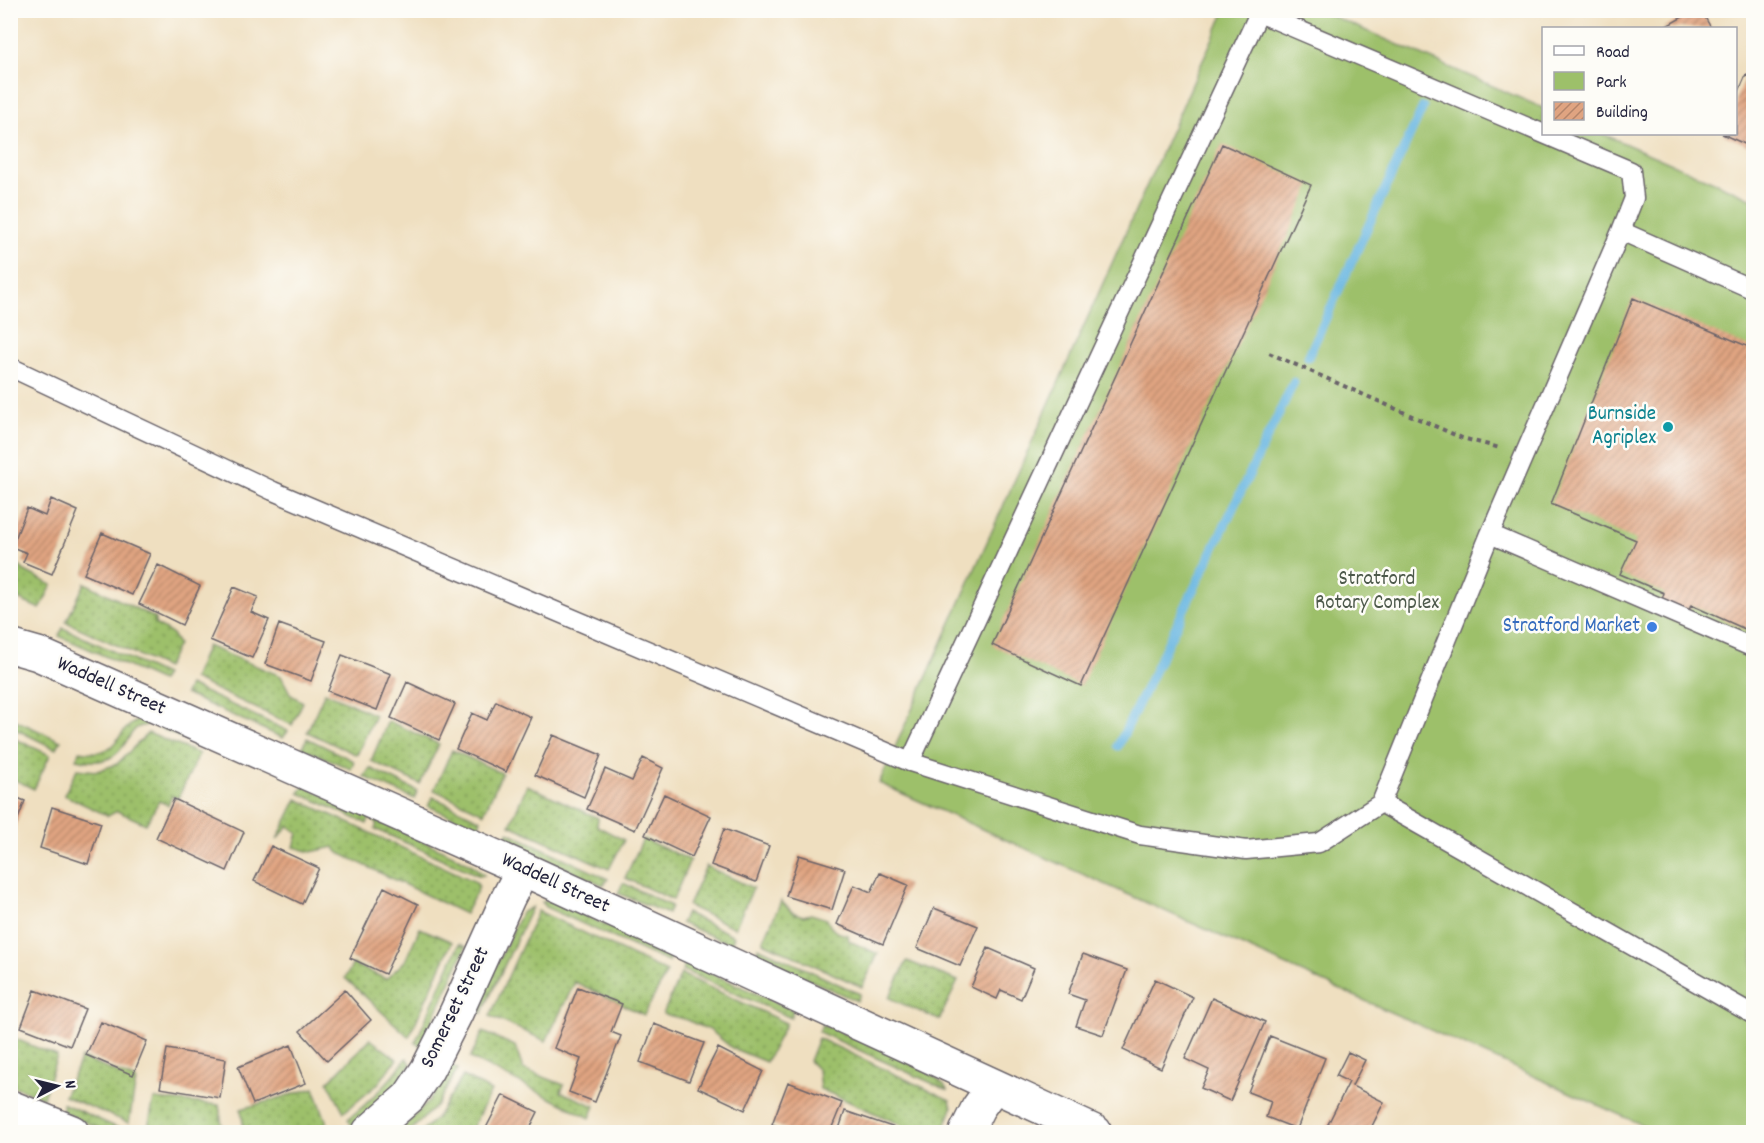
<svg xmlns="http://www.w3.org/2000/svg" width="1764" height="1143" font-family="Dekko,sans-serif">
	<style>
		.grass { fill: url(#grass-dots); stroke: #607152; stroke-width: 1.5 }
		.park { fill: #9dc06a; stroke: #607152; stroke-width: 1.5 }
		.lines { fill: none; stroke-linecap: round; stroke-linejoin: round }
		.stream { stroke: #67b6e1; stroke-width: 9 }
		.building { fill: url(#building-hatch) }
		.service-casing { stroke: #6a646a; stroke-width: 21 }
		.minor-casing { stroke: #6a646a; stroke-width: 36 }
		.path { stroke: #6a646a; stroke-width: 4; stroke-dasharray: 4.5 4.5; stroke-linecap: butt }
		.service { stroke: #fff; stroke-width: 18 }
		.minor { stroke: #fff; stroke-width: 33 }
		.culture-dot { fill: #0f9aa8; stroke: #fdfcf7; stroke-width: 2 }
		.shop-dot { fill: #3f7fe0; stroke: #fdfcf7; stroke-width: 2 }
		.labels { text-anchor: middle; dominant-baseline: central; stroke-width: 5; stroke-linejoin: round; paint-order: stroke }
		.culture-label { font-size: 21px; fill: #0d838f; stroke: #fdfcf7; text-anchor: end }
		.park-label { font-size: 21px; fill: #4d594b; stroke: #fdfcf7 }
		.shop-label { font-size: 21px; fill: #366cbe; stroke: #fdfcf7; text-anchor: end }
		.street-label { font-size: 21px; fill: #22223b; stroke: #fdfcf7 }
	</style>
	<defs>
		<pattern id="grass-dots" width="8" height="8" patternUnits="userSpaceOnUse" patternTransform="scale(1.5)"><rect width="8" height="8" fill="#9dc06a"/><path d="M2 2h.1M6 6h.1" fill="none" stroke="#809c58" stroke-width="1.8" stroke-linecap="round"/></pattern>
		<pattern id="building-hatch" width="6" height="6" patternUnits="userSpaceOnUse" patternTransform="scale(1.5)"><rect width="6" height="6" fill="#e0a481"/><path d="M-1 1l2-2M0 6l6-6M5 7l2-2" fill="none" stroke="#b5856b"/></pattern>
	</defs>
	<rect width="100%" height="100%" fill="#fdfcf7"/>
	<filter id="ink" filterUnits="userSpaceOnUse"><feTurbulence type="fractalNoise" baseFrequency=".0167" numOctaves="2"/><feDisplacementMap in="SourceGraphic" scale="12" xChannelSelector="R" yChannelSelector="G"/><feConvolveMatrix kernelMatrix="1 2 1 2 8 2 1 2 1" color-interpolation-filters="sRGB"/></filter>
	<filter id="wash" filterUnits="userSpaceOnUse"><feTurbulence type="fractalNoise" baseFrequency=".008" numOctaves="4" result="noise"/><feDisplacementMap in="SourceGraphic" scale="24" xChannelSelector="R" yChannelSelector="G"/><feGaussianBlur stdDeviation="1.35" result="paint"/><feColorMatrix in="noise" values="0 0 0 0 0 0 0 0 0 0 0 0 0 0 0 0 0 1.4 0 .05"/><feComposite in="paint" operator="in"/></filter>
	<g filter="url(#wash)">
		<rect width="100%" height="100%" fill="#efdfc0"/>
		<path class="grass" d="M11 559 25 571 52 585 40 609 11 596Z
			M85 583 155 618V624L172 634 178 644 166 668 66 622Z
			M63 628 165 675 161 681 59 636Z
			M207 646 281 676 291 695 303 702 292 725 193 679Z
			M189 685 288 731 283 738 185 694Z
			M325 692 375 715 357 755 307 732Z
			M11 718 61 741 56 749 11 727Z
			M144 718 205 741 202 748 154 725C131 724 133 734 121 749 110 763 92 763 76 759L80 751C124 759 111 728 144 718Z
			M388 721 439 744 420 784 371 761Z
			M148 733 199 754 178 798 172 796 168 805 159 801 146 824 117 811 108 816 64 795 77 769 97 771 117 764Z
			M11 737 50 755 34 789 11 778Z
			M307 738 354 761 351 769 302 748Z
			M452 750 502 773 484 813 434 790Z
			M370 768 417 791 415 799 364 777Z
			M527 785 598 818 597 826 624 840 609 869 510 825Z
			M304 786 453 855 472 865 484 875 480 876 375 829 377 823 369 818 367 824 299 793Z
			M433 797 481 820 478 828 428 806Z
			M297 799 476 882 479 887 465 914 339 853 334 847 311 852 294 847 298 833 289 826 277 839Z
			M508 832 608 879 603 885 504 841Z
			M643 839 690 860 673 900 625 878Z
			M706 866 753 888 735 928 688 906Z
			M623 883 671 906 668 914 618 893Z
			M551 900 671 955 668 962 547 908 542 902Z
			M781 901 792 912 803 916 811 914 827 919C831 931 837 933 848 935L849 941 878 954 862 987 763 942Z
			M532 907 482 1013 475 1011 521 913Z
			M538 911 667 972 644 1015 575 982 546 1041 490 1016Z
			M686 913 734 936 731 944 681 923Z
			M420 928 452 942 409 1037 345 978 353 964 386 979 405 961Z
			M459 944 466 947 421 1046 415 1043Z
			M758 947 860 994 857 1001 756 956Z
			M907 961 958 981 939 1020 889 998Z
			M686 962 793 1010 791 1018 682 970Z
			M681 974 786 1023 766 1062 732 1048 710 1030 684 1019 663 1014Z
			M822 1024C846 1035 940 1070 947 1090L819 1032Z
			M483 1032 515 1046 523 1069 564 1085 561 1092 595 1106 590 1118 470 1058Z
			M11 1037 57 1056 43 1098 11 1085Z
			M818 1038 950 1100 952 1108 943 1132H902L904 1126 820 1089 818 1070 809 1061Z
			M370 1039 397 1059 377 1085 344 1112 328 1082Z
			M81 1058 136 1080 129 1123 64 1096Z
			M407 1058 411 1064C393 1091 378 1107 352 1126L348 1119C371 1101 389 1082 407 1058Z
			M450 1065 458 1069 437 1105 409 1132 400 1131 428 1102Z
			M463 1076 491 1091 470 1132H421L437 1117Z
			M314 1088 327 1123 309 1132H244L241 1109Z
			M154 1099 219 1105 223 1132H147Z
			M62 1103 127 1132H107L63 1112Z"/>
		<path class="park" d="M1225 11H1321L1543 108 1544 134H1603L1753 199V1132H1658L879 783Z"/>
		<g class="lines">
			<path class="stream" d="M1308 357 1423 107
				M1118 746 1294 382"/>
		</g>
		<g id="blocks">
			<path class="building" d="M1695 10H1701L1711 28H1663Z
				M1746 75 1754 79V148L1722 134H1736V98Z
				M1222 144 1311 185 1081 686 992 645Z
				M1633 298 1754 349V633L1691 605 1687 616 1660 605 1664 593 1620 574 1636 540 1551 504Z
				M51 499 78 511 52 574 23 562 27 553 12 547 27 508 45 516Z
				M102 533 150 554 132 595 84 574Z
				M158 565 200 586 182 625 139 604Z
				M234 587 258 597 251 612 269 620 252 658 210 640Z
				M279 624 326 641 311 681 265 664Z
				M342 655 391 674 377 710 328 691Z
				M407 682 455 704 439 740 391 718Z
				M496 701 531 717 506 772 456 749 472 713 487 720Z
				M553 735 601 755 584 797 535 775Z
				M643 758 663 768 635 830 587 809 605 769 632 781Z
				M664 794 711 816 692 857 645 835Z
				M10 795 25 801 11 837 10 836Z
				M174 799 244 832 227 871 156 838Z
				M52 807 101 823 88 864 40 848Z
				M724 829 769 846 756 882 711 865Z
				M271 846 319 868 302 904 254 881Z
				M799 855 845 869 832 910 786 896Z
				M880 873 908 885 883 944 837 924 854 885 871 892Z
				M384 887 418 904 385 974 350 958Z
				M934 908 978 926 960 966 917 948Z
				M988 948 1034 968 1021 999 1001 990 997 999 971 987Z
				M1083 954 1127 970 1103 1035 1076 1026 1085 1000 1068 994Z
				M1155 979 1193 997 1161 1068 1123 1050Z
				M578 987 622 1004 611 1032 621 1036 595 1102 569 1092 581 1059 554 1048Z
				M35 990 85 1009 70 1046 21 1027Z
				M345 990 371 1020 327 1061 300 1031Z
				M1212 998 1265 1022 1230 1101 1201 1088 1209 1070 1185 1059Z
				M101 1022 147 1041 133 1075 86 1055Z
				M654 1024 704 1043 689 1081 640 1062Z
				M1270 1036 1325 1058 1297 1129 1266 1117 1271 1101 1248 1092Z
				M291 1045 306 1083 253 1104 238 1067Z
				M718 1048 763 1071 745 1110 698 1088Z
				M167 1049 226 1059 220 1098 160 1088Z
				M1348 1052 1365 1060 1352 1086 1384 1102 1369 1132H1324L1349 1082 1336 1076Z
				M788 1082 842 1103 830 1132H793L772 1124Z
				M503 1095 538 1112 528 1132H484Z
				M845 1111 898 1129 897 1132H838Z"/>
		</g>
	</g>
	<g filter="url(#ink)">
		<use href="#blocks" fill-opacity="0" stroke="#6a646a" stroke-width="1.5"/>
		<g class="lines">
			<g class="service-casing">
				<path id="service" d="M1754 290 1621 231 1490 534 1754 648
					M10 367 273 491 910 762 1140 835 1246 850 1319 843 1381 803
					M1490 534 1381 803 1754 1015
					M910 762 1259 13 1631 171 1634 198 1621 231"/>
			</g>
			<g class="minor-casing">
				<path id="minor" d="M10 646 38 654 523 869 1095 1132
					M10 1107 72 1132
					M369 1132 409 1097 427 1070 456 1013 508 898 523 869
					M966 1132 978 1108 993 1087"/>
			</g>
			<path class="path" d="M1269 353 1462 438 1500 448"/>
			<use href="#service" class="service"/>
			<use href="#minor" class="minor"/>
		</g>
	</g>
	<circle class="culture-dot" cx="1668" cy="427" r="6"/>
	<circle class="shop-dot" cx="1652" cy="627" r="6"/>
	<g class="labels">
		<g class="culture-label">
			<text x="1656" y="415">Burnside<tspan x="1656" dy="24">Agriplex</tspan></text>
		</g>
		<g class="park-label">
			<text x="1377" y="580">Stratford<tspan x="1377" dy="24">Rotary Complex</tspan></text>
		</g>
		<g class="shop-label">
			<text x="1640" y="627">Stratford Market</text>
		</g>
		<g class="street-label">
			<text transform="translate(111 687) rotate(24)">Waddell Street</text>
			<text transform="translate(555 884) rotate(25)">Waddell Street</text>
			<text transform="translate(456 1008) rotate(-64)">Somerset Street</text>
		</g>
	</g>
	<rect width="1764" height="1143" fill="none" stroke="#fdfcf7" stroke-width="36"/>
	<rect x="1542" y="27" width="195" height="108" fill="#fdfcf7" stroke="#a5a5ac" stroke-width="1.5"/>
	<rect x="1554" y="46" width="30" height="9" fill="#ffffff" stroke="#a5a5ac" stroke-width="1.5"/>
	<text x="1596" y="57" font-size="18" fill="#22223b">Road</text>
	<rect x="1554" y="72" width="30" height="18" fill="#9dc06a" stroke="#a5a5ac" stroke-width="1.5"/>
	<text x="1596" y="87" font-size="18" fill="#22223b">Park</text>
	<rect x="1554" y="102" width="30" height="18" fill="url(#building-hatch)" stroke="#a5a5ac" stroke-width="1.5"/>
	<text x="1596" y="117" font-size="18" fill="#22223b">Building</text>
	<g transform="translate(57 1086) rotate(83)" stroke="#fdfcf7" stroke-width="4.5" paint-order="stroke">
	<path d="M0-4.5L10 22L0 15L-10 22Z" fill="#22223b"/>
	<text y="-9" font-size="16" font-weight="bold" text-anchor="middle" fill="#22223b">N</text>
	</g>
</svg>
